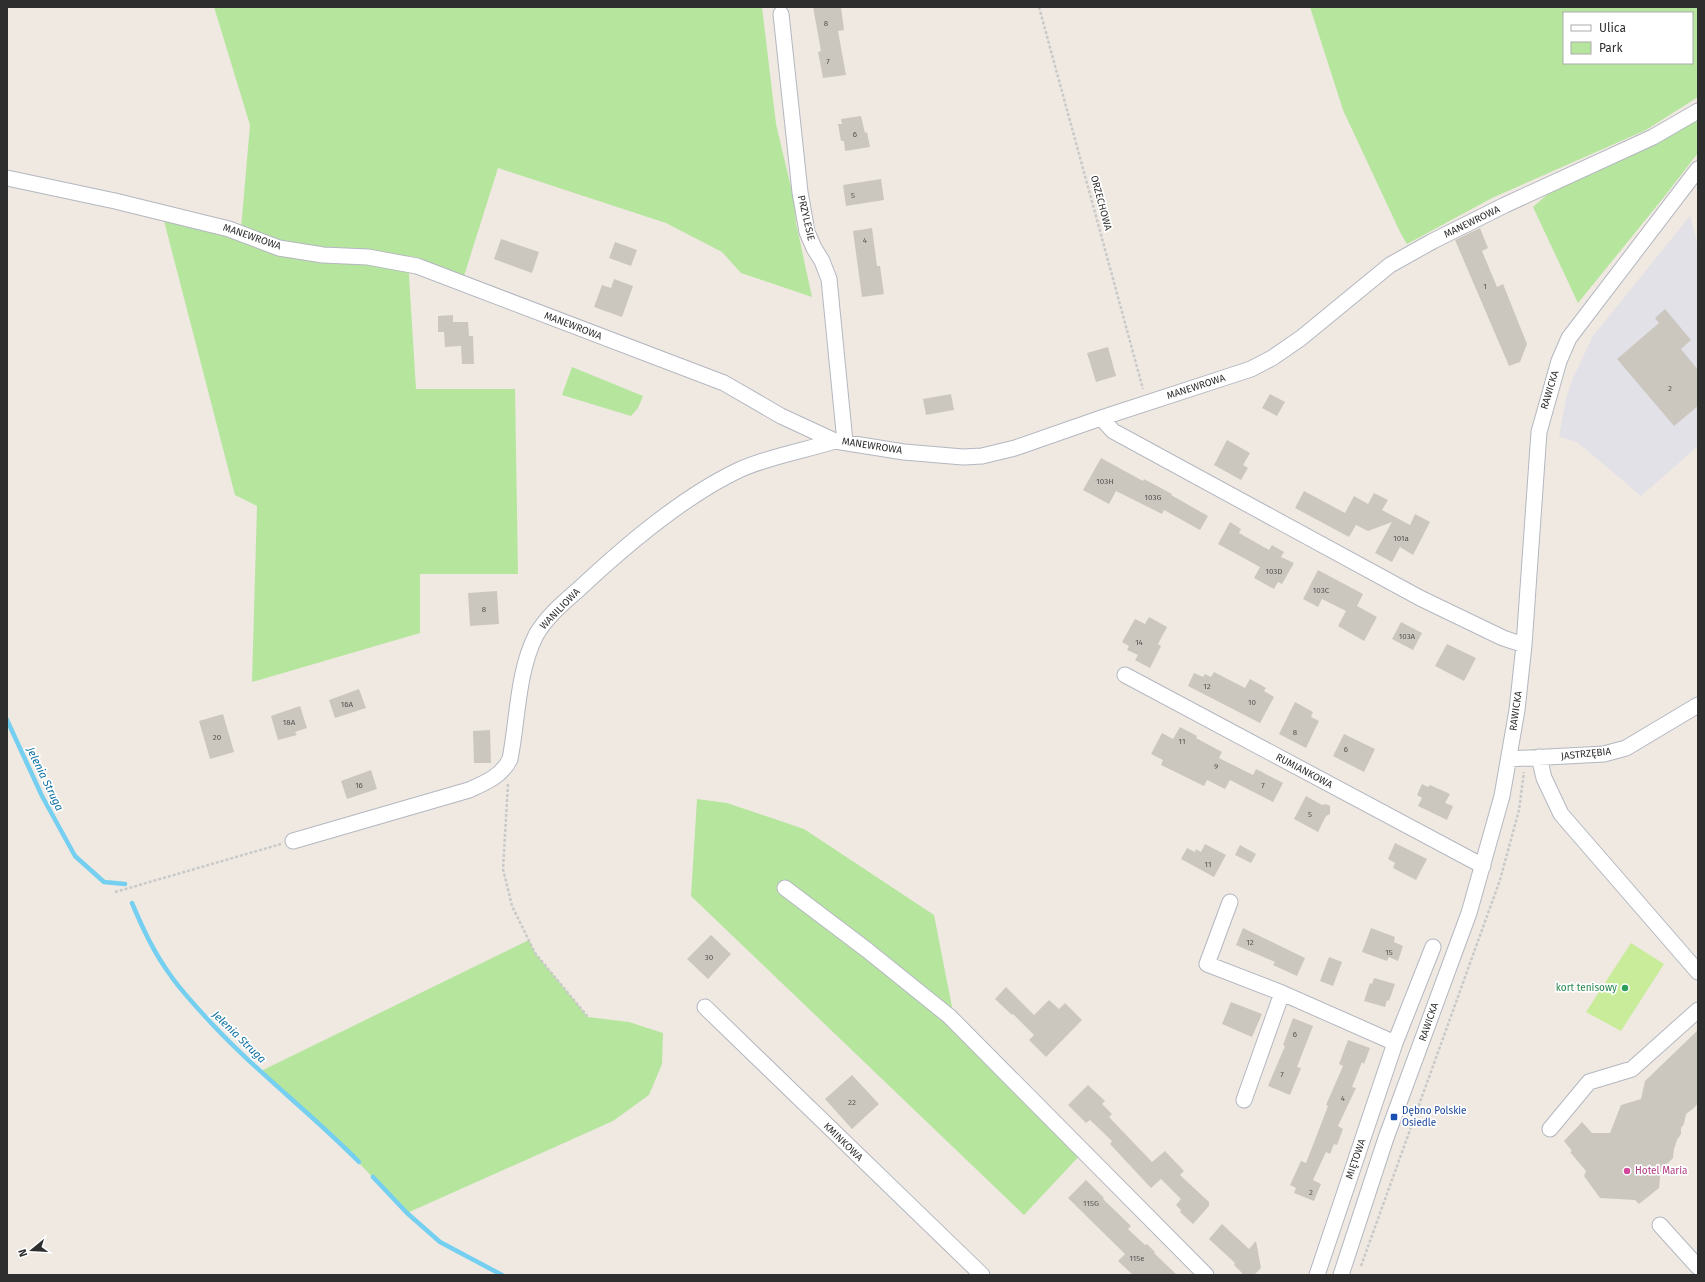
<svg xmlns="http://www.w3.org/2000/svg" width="1705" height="1282" font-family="'Fira Sans',sans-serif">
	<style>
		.industrial { fill: #e3e1e8 }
		.green { fill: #b6e59e; fill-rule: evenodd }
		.pitch { fill: #c9ec9a }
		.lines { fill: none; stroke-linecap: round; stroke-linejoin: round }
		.stream { stroke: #75cff0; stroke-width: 4.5 }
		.building { fill: #cbc7bf }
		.minor-casing { stroke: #b4b7c1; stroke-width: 17 }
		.path { stroke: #c9c9c9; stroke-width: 2.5; stroke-dasharray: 3 2; stroke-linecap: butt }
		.minor { stroke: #fff; stroke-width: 15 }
		.leisure-dot { fill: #2e9e5b; stroke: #fff; stroke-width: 1.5 }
		.transit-dot { fill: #1a4fb4; stroke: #fff; stroke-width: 1.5 }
		.hotel-dot { fill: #d1479c; stroke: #fff; stroke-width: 1.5 }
		.labels { text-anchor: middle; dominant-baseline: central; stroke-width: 3.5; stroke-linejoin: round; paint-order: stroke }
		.number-label { font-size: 8px; fill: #555452 }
		.street-label { font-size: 10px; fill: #2e2e2e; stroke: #fff }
		.leisure-label { font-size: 10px; fill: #27864d; stroke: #fff; text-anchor: end }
		.transit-label { font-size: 10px; fill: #164399; stroke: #fff; text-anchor: start }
		.hotel-label { font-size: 10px; fill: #b23c85; stroke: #fff; text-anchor: start }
		.water-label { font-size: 11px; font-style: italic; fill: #0d6fa3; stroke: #fff }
	</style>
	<rect width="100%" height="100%" fill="#efe9e1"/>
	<path class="industrial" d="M1690 216 1698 245V446L1641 496 1577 442 1559 437 1566 398 1573 378 1593 336Z"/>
	<path class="green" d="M214 7H762L776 124 794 200 796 223 812 297 741 273 722 252 666 223 498 168 464 276 411 256 409 276 416 389H515L518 574H420V633L252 682 257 506 235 495 163 217 241 229 250 125Z
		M1310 7H1698V97L1646 130 1492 198 1407 244 1400 232 1343 110ZM1564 13H1692V63H1564Z
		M1698 118V153L1664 197 1578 303 1533 207 1548 194 1662 140Z
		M572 367 643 396 638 408 631 416 562 395Z
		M697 799 727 803 804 829 934 915 953 1012 1083 1152 1024 1215 691 896Z
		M529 940 535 953 588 1017 629 1022 663 1033 662 1064 649 1095 613 1121 407 1213 330 1133 261 1071Z"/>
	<path class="pitch" d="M1631 943 1664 964 1621 1031 1586 1012Z"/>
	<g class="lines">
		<path class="stream" d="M7 720 42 796 75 856 104 882 125 884
			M132 903C143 929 154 953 171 976 180 989 191 1001 202 1013 250 1067 309 1111 359 1162
			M373 1177 407 1213 440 1242 502 1275"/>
	</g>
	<path class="building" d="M813 7H841L844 30 838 31 846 75 823 78 818 52 821 51Z
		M861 116 865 133 867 132 870 147 845 151 844 141H841L838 124H842L841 119Z
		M881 179 884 200 846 206 843 185Z
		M872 228 877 266H880L884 294 862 297 853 231Z
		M1480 228 1488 248 1482 251 1497 287 1503 284 1527 344 1520 362 1509 366 1455 240Z
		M501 239 539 252 532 273 494 259Z
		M615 242 637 250 631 266 609 258Z
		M614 279 633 286 622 317 594 307 602 285 611 288Z
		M1665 309 1691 340 1681 349 1698 370V406L1674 426 1617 359 1659 323 1655 318Z
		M453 315V322H468L469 336H473L474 364H462L461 346 445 347 444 332H438V316Z
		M1108 347 1116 376 1096 382 1087 353Z
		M951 394 954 410 926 415 923 399Z
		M1270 394 1285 402 1277 416 1262 408Z
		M1227 440 1250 453 1243 465 1248 468 1241 480 1214 465Z
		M1101 458 1143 481 1144 479 1172 494 1171 495 1208 516 1200 530 1164 510 1162 514 1116 491 1109 504 1083 490Z
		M1304 491 1345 513 1354 496 1368 504 1374 493 1388 500 1382 510 1410 525 1415 514 1430 522 1413 555 1400 547 1392 562 1375 553 1392 522 1368 531 1356 525 1349 537 1295 508Z
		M1230 522 1241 529 1239 533 1269 550 1272 545 1284 552 1281 557 1294 563 1282 584 1278 582 1274 589 1254 578 1260 567 1218 544Z
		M1318 570 1363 594 1357 606 1377 617 1364 641 1338 626 1346 611 1322 599 1318 607 1303 599Z
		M497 591 499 624 470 626 468 593Z
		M1149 617 1167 627 1158 644 1161 646 1150 668 1135 660 1138 655 1127 650 1129 646 1122 642 1135 619 1145 624Z
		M1401 622 1422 633 1413 650 1392 639Z
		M1447 644 1476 658 1464 681 1435 666Z
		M1214 672 1245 688 1250 679 1266 688 1264 691 1274 697 1260 723 1188 686 1194 673 1203 677 1205 674 1211 677Z
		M359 689 366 708 335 718 329 700Z
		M1295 702 1313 712 1311 717 1319 721 1306 748 1279 734Z
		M300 706 307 728 295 732 297 735 278 740 271 716Z
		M223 714 234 752 210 759 199 721Z
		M1180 727 1197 736 1196 738 1222 752 1219 758 1253 775 1256 769 1283 783 1273 802 1230 780 1225 789 1207 780 1204 786 1161 765 1163 760 1151 754 1162 733 1173 739Z
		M490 730 491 763H474L473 731Z
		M1344 734 1375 749 1364 772 1333 756Z
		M371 770 377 789 347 799 341 781Z
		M1422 784 1428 787 1430 785 1450 794 1445 803 1453 806 1447 820 1418 806 1422 798 1417 795Z
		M1306 796 1322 805 1326 804 1330 806V814L1326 816 1318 832 1294 819Z
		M1395 843 1427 859 1416 880 1393 868 1395 863 1388 859Z
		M1205 844 1226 855 1214 877 1181 859 1187 848 1195 852 1196 849 1201 852Z
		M1240 845 1256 854 1251 863 1235 855Z
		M1243 928 1305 958 1297 976 1273 965 1275 962 1236 945Z
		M1371 928 1395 937 1394 942 1403 946 1398 961 1389 957 1387 961 1362 952Z
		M711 935 731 954 708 979 687 959Z
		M1329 957 1342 962 1333 986 1320 981Z
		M1374 978 1395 984 1389 1001 1387 1000 1385 1007 1364 1001 1370 983 1372 984Z
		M1006 987 1034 1015 1049 1000 1059 1009 1065 1003 1082 1020 1046 1057 1029 1040 1034 1035 1013 1014 1012 1015 995 999Z
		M1231 1002 1262 1014 1252 1037 1222 1024Z
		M1293 1018 1313 1026 1297 1067 1301 1068 1290 1095 1268 1086 1285 1046 1283 1045Z
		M1698 1030V1103L1694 1108 1686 1114 1684 1124 1681 1128V1134L1677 1140 1674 1149 1673 1158 1668 1163 1661 1167 1659 1188 1639 1204 1635 1200 1600 1198 1584 1176 1586 1171 1570 1152 1572 1151 1564 1141 1582 1122 1592 1133H1610L1621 1105 1641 1099 1645 1081Z
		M1348 1040 1370 1048 1364 1064 1362 1062 1352 1087 1356 1088 1338 1126 1343 1129 1337 1145 1334 1144 1330 1154 1326 1152 1313 1180 1321 1184 1314 1201 1294 1193 1296 1188 1290 1185 1301 1161 1306 1163 1328 1106 1326 1105 1343 1066 1339 1064Z
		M852 1075 879 1104 852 1129 825 1099Z
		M1088 1085 1105 1101 1102 1104 1112 1114 1109 1117 1152 1162 1165 1151 1184 1171 1180 1175 1209 1202V1206L1193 1224 1180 1212 1181 1210 1176 1205 1181 1199 1161 1179 1151 1188 1110 1144 1112 1141 1090 1120 1086 1123 1068 1105Z
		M1086 1180 1104 1198 1103 1199 1131 1226 1128 1229 1145 1245 1147 1244 1155 1252 1154 1253 1177 1275H1133L1118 1261 1125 1254 1068 1198Z
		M1222 1224 1249 1249 1256 1241 1261 1268 1254 1275H1244L1234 1265 1235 1263 1209 1239Z"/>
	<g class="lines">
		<g class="minor-casing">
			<path id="minor" d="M781 14 800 192 807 232 814 248 822 261 829 279 845 442
				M7 178 115 201 229 229 279 248 323 255 368 257 417 266 724 383 781 416 835 441 904 452 963 457 982 456 1015 448 1101 418 1251 369 1272 358 1301 338 1390 265 1433 241 1505 205 1653 137 1698 111
				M1101 418 1113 431 1420 598 1503 638 1524 645
				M1125 675 1483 866
				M1539 757 1544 778 1561 814 1698 972
				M1509 759 1604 754 1626 748 1698 705
				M293 841 469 790C485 783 502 776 510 759 518 719 517 673 536 635 546 617 564 602 579 589 625 546 682 497 739 470 770 456 803 451 835 441
				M785 888 867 950 949 1016 1206 1275
				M1230 902 1207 964 1282 993 1395 1043
				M705 1007 982 1275
				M1244 1100 1282 993
				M1550 1129 1589 1082 1632 1069 1698 1010
				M1660 1225 1698 1267
				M1317 1275 1395 1043 1433 947
				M1341 1275 1386 1138 1469 913 1502 796 1517 710 1524 645 1539 432 1559 361 1569 338 1698 169"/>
		</g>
		<path class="path" d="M1039 7 1143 389
			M508 784 503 869 512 906 535 953 588 1017
			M115 892 281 844
			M1361 1266 1500 880 1519 810 1524 772"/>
		<use href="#minor" class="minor"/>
	</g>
	<circle class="leisure-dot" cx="1625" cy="988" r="4"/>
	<rect class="transit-dot" x="1390" y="1113" width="8" height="8" rx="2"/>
	<circle class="hotel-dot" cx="1627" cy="1171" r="4"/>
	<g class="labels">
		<g class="number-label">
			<text x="826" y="23">8</text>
			<text x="828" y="61">7</text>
			<text x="855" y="134">6</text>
			<text x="853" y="195">5</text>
			<text x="865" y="240">4</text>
			<text x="1485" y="286">1</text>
			<text x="1670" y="388">2</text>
			<text x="1105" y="481">103H</text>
			<text x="1153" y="497">103G</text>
			<text x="1401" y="538">101a</text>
			<text x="1274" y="571">103D</text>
			<text x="1321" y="590">103C</text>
			<text x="484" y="609">8</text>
			<text x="1407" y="636">103A</text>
			<text x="1139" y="642">14</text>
			<text x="1207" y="686">12</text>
			<text x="1252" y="702">10</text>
			<text x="347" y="704">16A</text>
			<text x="289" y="722">18A</text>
			<text x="1295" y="732">8</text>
			<text x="217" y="737">20</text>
			<text x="1182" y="741">11</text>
			<text x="1346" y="749">6</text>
			<text x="1216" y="766">9</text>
			<text x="359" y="785">16</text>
			<text x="1263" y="785">7</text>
			<text x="1310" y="814">5</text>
			<text x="1208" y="864">11</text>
			<text x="1250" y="942">12</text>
			<text x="1389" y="952">15</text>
			<text x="709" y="957">30</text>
			<text x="1295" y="1034">6</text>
			<text x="1282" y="1074">7</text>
			<text x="1343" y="1098">4</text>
			<text x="852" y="1102">22</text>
			<text x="1311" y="1192">2</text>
			<text x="1091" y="1203">115G</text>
			<text x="1137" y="1258">115e</text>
		</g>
		<g class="street-label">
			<text transform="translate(1101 203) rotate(75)">ORZECHOWA</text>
			<text transform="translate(806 218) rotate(77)">PRZYLESIE</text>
			<text transform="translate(1472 222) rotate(-26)">MANEWROWA</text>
			<text transform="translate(252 237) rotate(19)">MANEWROWA</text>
			<text transform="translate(573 326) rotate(21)">MANEWROWA</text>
			<text transform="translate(1196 387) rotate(-18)">MANEWROWA</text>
			<text transform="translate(1550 390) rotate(-73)">RAWICKA</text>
			<text transform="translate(872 446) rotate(9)">MANEWROWA</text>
			<text transform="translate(560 609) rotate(-46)">WANILIOWA</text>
			<text transform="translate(1516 711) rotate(-82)">RAWICKA</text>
			<text transform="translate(1586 754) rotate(-6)">JASTRZĘBIA</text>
			<text transform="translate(1304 771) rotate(28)">RUMIANKOWA</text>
			<text transform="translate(1429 1022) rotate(-71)">RAWICKA</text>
			<text transform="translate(843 1142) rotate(44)">KMINKOWA</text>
			<text transform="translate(1356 1159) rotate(-71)">MIĘTOWA</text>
		</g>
		<g class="leisure-label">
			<text x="1617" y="988">kort tenisowy</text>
		</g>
		<g class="transit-label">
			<text x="1402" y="1111">Dębno Polskie<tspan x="1402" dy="12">Osiedle</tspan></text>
		</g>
		<g class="hotel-label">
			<text x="1635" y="1171">Hotel Maria</text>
		</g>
		<g class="water-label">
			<text transform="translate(45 779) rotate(64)">Jelenia Struga</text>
			<text transform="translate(239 1037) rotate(44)">Jelenia Struga</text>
		</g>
	</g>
	<rect width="1705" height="1282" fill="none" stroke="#2e2e2e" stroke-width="16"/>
	<rect x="1563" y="12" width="130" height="52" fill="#ffffff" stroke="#ababab"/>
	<rect x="1571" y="25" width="20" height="6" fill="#ffffff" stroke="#ababab"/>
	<text x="1599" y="32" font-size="12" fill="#2e2e2e">Ulica</text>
	<rect x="1571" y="42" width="20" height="12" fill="#b6e59e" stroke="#ababab"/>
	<text x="1599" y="52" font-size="12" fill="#2e2e2e">Park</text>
	<g transform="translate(32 1250) rotate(252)" stroke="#ffffff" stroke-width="3" paint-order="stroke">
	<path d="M0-3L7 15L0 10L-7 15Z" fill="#2e2e2e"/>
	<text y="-6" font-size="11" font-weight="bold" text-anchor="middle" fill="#2e2e2e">N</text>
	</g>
</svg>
